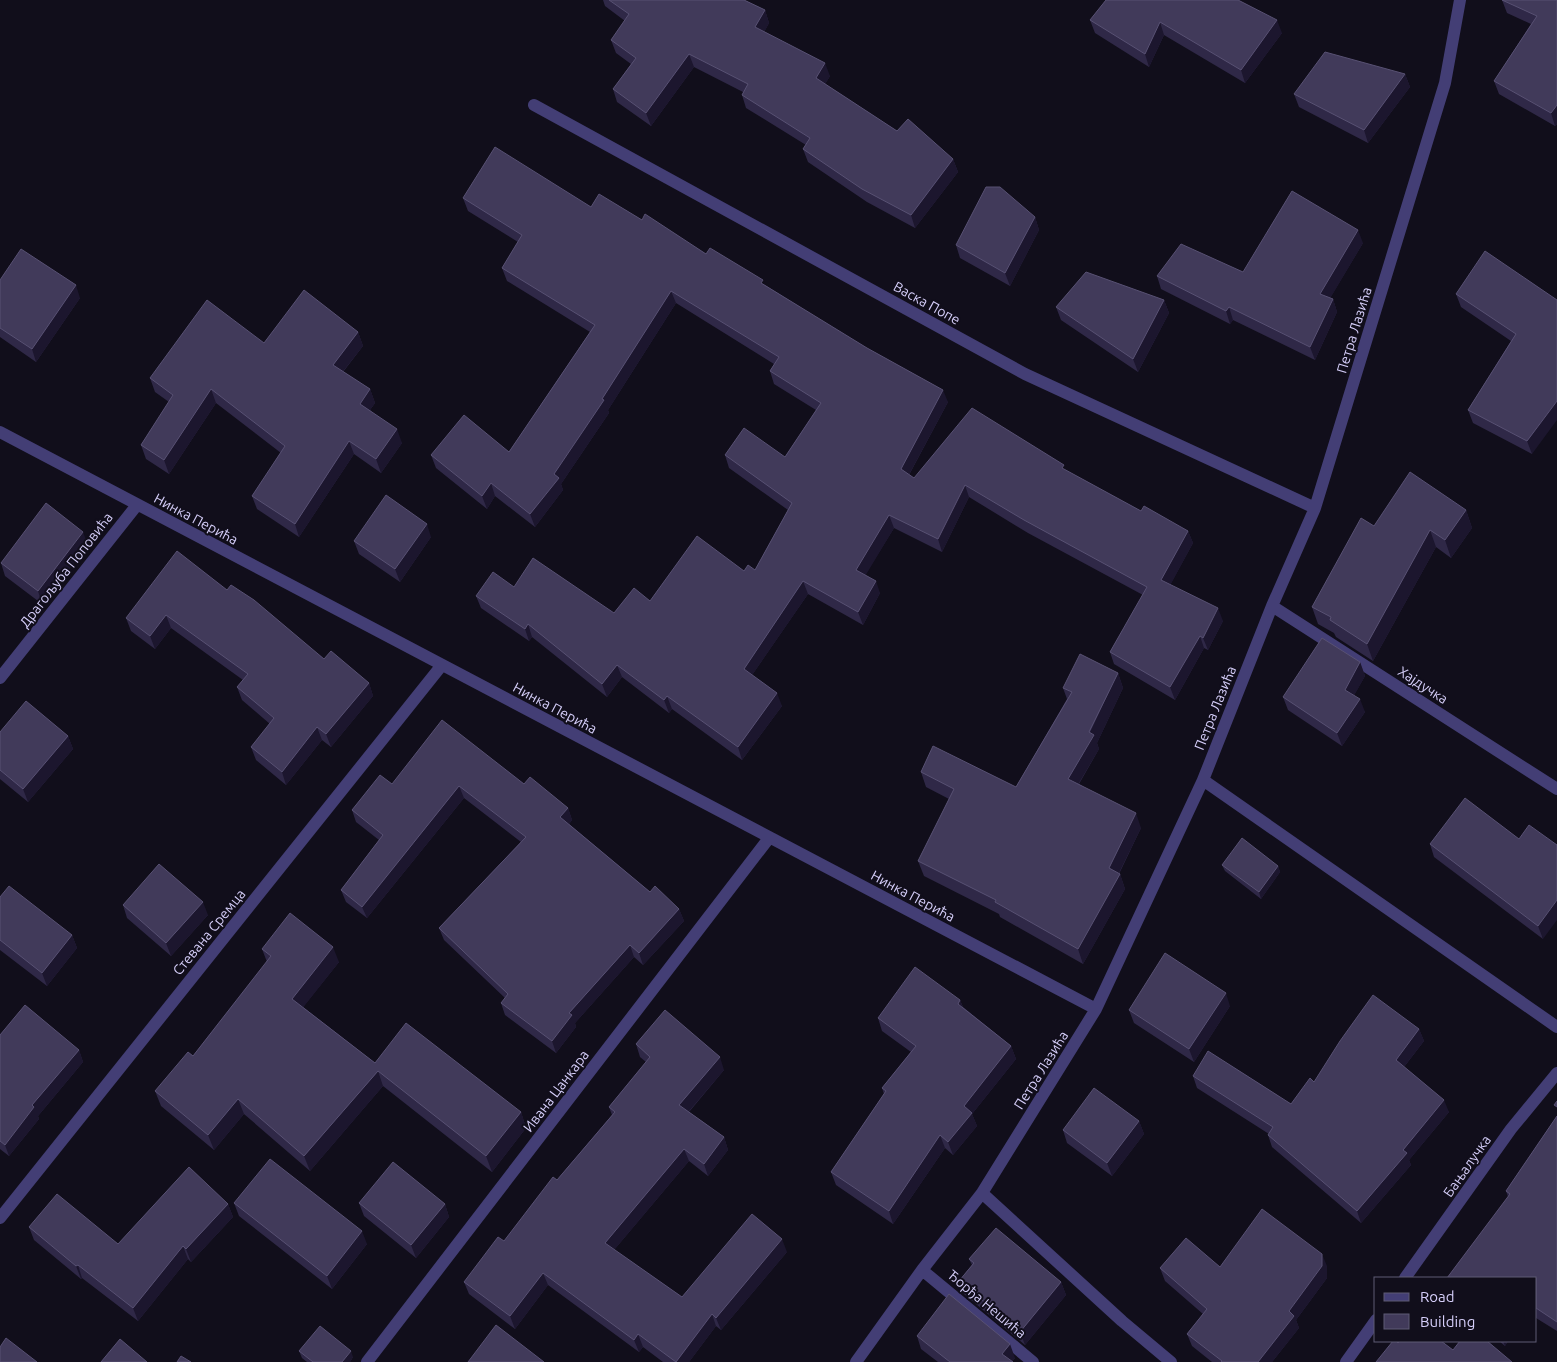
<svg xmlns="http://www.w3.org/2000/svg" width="1557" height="1362" font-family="Ubuntu,sans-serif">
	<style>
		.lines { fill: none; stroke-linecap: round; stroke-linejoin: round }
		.street { stroke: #433e75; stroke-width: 12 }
		.wall { fill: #2f2847 }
		.shaded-wall { fill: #1c162e }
		.building { fill: #413a5a; stroke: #585173 }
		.labels { text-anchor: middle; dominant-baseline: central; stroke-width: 4; stroke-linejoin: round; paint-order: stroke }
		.street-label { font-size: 14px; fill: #d5cef9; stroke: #110e1b }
	</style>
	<rect width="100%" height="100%" fill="#110e1b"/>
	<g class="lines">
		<path class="street" d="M534 105 1025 374 1315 508
			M0 432 1096 1009
			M1272 606 1557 789
			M0 678 137 505
			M1203 780 1557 1027
			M982 1193 1122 1321 1171 1362
			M0 1218 442 665
			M922 1270 1033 1362
			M1405 1278 1511 1129 1557 1073
			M367 1362 769 838
			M856 1362 922 1270 982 1193 1096 1009 1203 780 1272 606 1315 508 1445 83 1460 0
			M1346 1362 1376 1320"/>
	</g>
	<path class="wall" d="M603 0H744L765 10 769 23 764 32 830 76 825 84 897 131 953 159 958 172 915 228 867 202 808 162 803 149 806 145 746 108 742 95 743 92 694 67 651 126 617 102 613 89 631 64 616 53 611 40 625 21 605 6Z
		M1106 0 1282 33 1245 83 1164 35 1149 67 1095 33 1090 20Z
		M1502 0H1557V124L1555 126 1499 94 1494 81 1531 24 1507 13Z
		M1405 74 1410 87 1368 143 1299 107 1294 94Z
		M463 198 591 207 642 220 765 285 948 402 909 475 914 478 1066 471 1141 511 1188 531 1193 543 1170 585 1223 621 1208 650 1204 648 1175 700 1114 664 1110 652 1143 595 1028 533 969 497 942 552 894 528 865 575 880 593 863 625 808 594 752 675 782 706 742 760 672 709 669 713 622 677 607 697 532 637 529 641 481 608 476 596 514 587 614 613 650 601 744 571 755 570 788 510 729 468 725 455 785 457 816 410 774 384 770 371 774 364 676 303 608 410 609 413 561 484 563 490 535 527 495 496 487 509 436 468 431 455 509 452 590 332 507 281 502 268 518 242 468 211Z
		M1035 217 1039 230 1010 286 960 258 956 245Z
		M1363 243 1330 298 1333 299 1337 312 1315 360 1233 320 1230 324 1161 289 1157 276 1243 272Z
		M0 280 80 298 36 362 0 337Z
		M1456 294 1557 300 1532 454 1473 423 1468 410 1511 341 1461 307Z
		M1164 300 1169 313 1138 372 1061 320 1056 307Z
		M358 332 363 346 343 372 370 389 375 403 370 410 402 443 381 473 354 454 299 537 257 509 252 496 281 453 216 403 169 474 146 459 141 445 169 402 155 392 150 378 264 343Z
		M1466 510 1472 528 1451 558 1436 547 1373 661 1336 637 1334 633 1318 624 1312 607 1374 526Z
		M431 537 400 582 359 554 354 541Z
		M88 545 42 604 5 576 1 563Z
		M227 590 324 659 369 683 373 696 331 747 322 740 286 785 256 760 251 747 270 724 242 700 237 687 243 680 171 628 155 649 131 631 126 618Z
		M1360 662 1365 676 1354 695 1365 712 1342 746 1288 710 1283 697Z
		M1118 673 1123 688 1097 743 1099 749 1079 784 1141 828 1119 874H1120L1125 889 1083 964 1000 917 999 914 924 876 918 861 949 799 926 787 921 772 1016 787 1067 699 1063 688Z
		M0 732 68 736 73 749 28 802 0 779Z
		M392 784H524L568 808 572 820 569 824 650 892 679 909 684 921 643 965 634 957 575 1023 576 1027 556 1053 505 1015 501 1003 505 998 444 940 439 928 521 842 464 798 367 918 346 902 341 890 379 840 356 822 352 810Z
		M1519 839 1543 939 1434 857 1430 844Z
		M1222 865 1278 866 1280 872 1261 899 1225 871Z
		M0 897 72 935 77 948 47 986 0 950Z
		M123 905 208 915 171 956 127 918Z
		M262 949 339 962 303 1007 375 1063 521 1112 526 1128 492 1172 383 1086 310 1171 244 1114 214 1150 161 1106 155 1091 193 1056 267 962Z
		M960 1000 963 1007 1011 1046 1016 1059 972 1114 977 1126 953 1155 945 1148 893 1224 836 1185 831 1172 884 1094 882 1088 911 1052 882 1031 878 1018Z
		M1230 1006 1194 1062 1134 1023 1129 1010Z
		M1419 1029 1424 1041 1404 1067 1449 1112 1409 1160 1411 1165 1361 1223 1272 1147 1268 1135 1269 1134 1197 1088 1193 1076 1291 1104 1314 1082Z
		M0 1035 79 1050 83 1062 38 1116 39 1119 9 1156 0 1149Z
		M636 1044 724 1070 689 1112 724 1137 728 1150 708 1176 689 1161 614 1250 682 1297 787 1252 721 1330 716 1326 689 1362H663L643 1347 639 1352 548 1285 515 1329 469 1294 464 1282 504 1241 557 1180 612 1115 609 1107 646 1062 640 1057Z
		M1557 1116V1331L1536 1318V1278L1506 1191Z
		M1139 1121 1144 1134 1112 1176 1067 1143 1063 1130Z
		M234 1203 367 1244 332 1289 239 1216Z
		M359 1203 445 1204 449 1217 416 1258 364 1216Z
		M228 1204 233 1217 191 1262 188 1259 138 1321 82 1278 81 1279 34 1240 29 1227 118 1244Z
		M969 1259 1061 1282 1066 1295 1025 1345 964 1294 959 1281 972 1265Z
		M1327 1266V1278L1296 1320 1299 1328 1272 1362H1212L1192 1346 1187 1334 1203 1314 1165 1281 1160 1268Z
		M917 1336 1015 1358 1012 1361 1013 1362H938L921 1349Z
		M1499 1341H1508L1505 1346Z
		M299 1351 353 1357 350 1362H307L302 1358Z"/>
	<path class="shaded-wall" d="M765 10 769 23 760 40 755 27Z
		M1277 20 1282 33 1245 83 1241 70Z
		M1160 22 1164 35 1149 67 1145 54Z
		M689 54 694 67 651 126 646 113Z
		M825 63 830 76 821 91 816 78Z
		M1405 74 1410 87 1368 143 1364 130Z
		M1557 105V124L1555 126 1551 113Z
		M953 159 958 172 915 228 911 215Z
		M1035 217 1039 230 1010 286 1005 273Z
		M1358 230 1363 243 1325 307 1320 294Z
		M76 285 80 298 36 362 32 349Z
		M671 291 676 303 608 410 609 413 561 484 563 490 535 527 530 514 554 474Z
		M1333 299 1337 312 1315 360 1310 347Z
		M1164 300 1169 313 1138 372 1133 359Z
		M1229 307 1233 320 1230 324 1226 311Z
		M358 332 363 346 337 379 333 365Z
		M211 389 216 403 169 474 164 460Z
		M370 389 375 403 365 417 360 404Z
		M943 390 948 402 905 482 901 469Z
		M1557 401V420L1532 454 1527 441Z
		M397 429 402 443 381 473 376 459Z
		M349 441 354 454 299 537 295 524Z
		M491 483 495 496 487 509 482 496Z
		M965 485 969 497 942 552 938 539Z
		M1466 510 1472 528 1451 558 1445 540Z
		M889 515 894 528 861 583 856 570Z
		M427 524 431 537 400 582 395 569Z
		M1430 530 1436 547 1373 661 1367 644Z
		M1188 531 1193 543 1166 593 1161 580Z
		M83 532 88 545 42 604 38 591Z
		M803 581 808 594 748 681 744 669Z
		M876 581 880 593 863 625 858 612Z
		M1218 608 1223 621 1208 650 1203 638Z
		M166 615 171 628 155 649 150 636Z
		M528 624 532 637 529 641 525 629Z
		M1200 636 1204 648 1175 700 1170 687Z
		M1360 662 1365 676 1350 703 1345 690Z
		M617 665 622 677 607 697 602 684Z
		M1118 673 1123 688 1097 743 1099 749 1073 793 1068 779Z
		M369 683 373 696 331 747 326 734Z
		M777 693 782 706 742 760 738 747Z
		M667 696 672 709 669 713 664 700Z
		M1360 699 1365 712 1342 746 1337 733Z
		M317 727 322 740 286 785 282 772Z
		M68 736 73 749 28 802 23 789Z
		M459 786 464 798 367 918 362 907Z
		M568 808 572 820 565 829 560 817Z
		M1136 813 1141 828 1114 883 1109 868Z
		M1278 866 1280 872 1261 899 1259 892Z
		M1120 874 1125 889 1083 964 1078 949Z
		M1557 900V920L1543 939 1538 926Z
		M203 902 208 915 171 956 166 943Z
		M679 909 684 921 643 965 639 953Z
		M72 935 77 948 47 986 42 973Z
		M630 945 634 957 575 1023 576 1027 556 1053 552 1041 569 1013Z
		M333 947 339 962 298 1014 292 999Z
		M1226 993 1230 1006 1194 1062 1189 1049Z
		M960 1000 965 1013 958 1004Z
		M1419 1029 1424 1041 1400 1072 1396 1060Z
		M1011 1046 1016 1059 972 1114 977 1126 953 1155 948 1142 964 1106Z
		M79 1050 83 1062 38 1116 39 1119 9 1156 5 1145 32 1105Z
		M720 1057 724 1070 684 1117 679 1105Z
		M378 1071 383 1086 310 1171 304 1156Z
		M238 1099 244 1114 214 1150 208 1135Z
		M1444 1100 1449 1112 1409 1160 1411 1165 1361 1223 1357 1211 1403 1150Z
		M521 1112 526 1128 492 1172 486 1156Z
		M1139 1121 1144 1134 1112 1176 1107 1163Z
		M940 1135 945 1148 893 1224 889 1211Z
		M724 1137 728 1150 708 1176 704 1164Z
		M684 1149 689 1161 609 1256 605 1243Z
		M228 1204 233 1217 191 1262 186 1249Z
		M445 1204 449 1217 416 1258 411 1245Z
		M362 1231 367 1244 332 1289 327 1276Z
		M782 1239 787 1252 721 1330 716 1318Z
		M183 1246 188 1259 138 1321 133 1308Z
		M1322 1254 1327 1266V1278L1296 1320 1299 1328 1272 1362H1258L1289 1311Z
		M78 1265 82 1278 81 1279 76 1266Z
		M543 1273 548 1285 515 1329 510 1316Z
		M1061 1282 1066 1295 1025 1345 1020 1332Z
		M712 1314 716 1326 689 1362H676Z
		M638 1334 643 1347 639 1352 634 1340Z
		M1503 1341H1508L1505 1346Z
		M1010 1344 1015 1358 1011 1362 1002 1354Z
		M351 1351 353 1357 350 1362H342Z"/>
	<path class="building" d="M609 0H744L765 10 755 27 825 63 816 78 897 131 908 119 953 159 911 215 862 189 803 149 810 138 742 95 748 84 689 54 646 113 613 89 636 58 611 40 629 14Z
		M1106 0H1238L1277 20 1241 70 1160 22 1145 54 1090 20Z
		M1502 0H1557V105L1551 113 1494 81 1537 16Z
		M1325 52 1405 74 1364 130 1294 94Z
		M495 147 591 207 599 194 642 220 645 214 706 254 710 248 763 280 761 283 867 348 943 390 901 469 914 478 972 408 1064 465 1062 468 1141 511 1144 506 1188 531 1161 580 1218 608 1203 638 1200 636 1170 687 1110 652 1147 587 1024 520 965 485 938 539 889 515 856 570 876 581 858 612 803 581 744 669 777 693 738 747 667 696 664 700 617 665 602 684 528 624 525 629 476 596 493 572 514 587 533 558 614 613 634 588 650 601 697 536 744 571 748 565 755 570 792 503 725 455 744 428 785 457 821 403 770 371 779 357 671 291 602 399 604 400 554 474 559 478 530 514 491 483 482 496 431 455 464 415 509 452 595 325 502 268 522 235 463 198Z
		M986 187H1000L1035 217 1005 273 956 245Z
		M1292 191 1358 230 1320 294 1333 299 1310 347 1229 307 1226 311 1157 276 1181 244 1243 272Z
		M21 249 76 285 32 349 0 328V280Z
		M1485 251 1557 300V401L1527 441 1468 410 1516 334 1456 294Z
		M1086 272 1164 300 1133 359 1056 307Z
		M304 290 358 332 333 365 370 389 360 404 397 429 376 459 349 441 295 524 252 496 285 446 211 389 164 460 141 445 173 395 150 378 207 300 264 343Z
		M1410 472 1466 510 1445 540 1430 530 1367 644 1330 620 1331 617 1312 607 1361 518 1374 526Z
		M386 495 427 524 395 569 354 541Z
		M46 503 83 532 38 591 1 563Z
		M177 551 227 590 231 585 254 600 324 659 331 651 369 683 326 734 317 727 282 772 251 747 274 718 237 687 248 674 166 615 150 636 126 618Z
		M1322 638 1360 662 1345 690 1360 699 1337 733 1283 697Z
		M1080 654 1118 673 1089 732 1094 735 1068 779 1136 813 1109 868 1120 874 1078 949 995 902 996 900 918 861 954 789 921 772 933 746 1016 787 1072 692 1063 688Z
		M26 701 68 736 23 789 0 770V732Z
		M442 720 524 784 530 777 568 808 560 817 650 892 655 886 679 909 639 953 630 945 569 1013 572 1015 552 1041 501 1003 508 994 439 928 526 837 459 786 362 907 341 890 383 835 352 810 380 775 392 784Z
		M1465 798 1519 839 1529 825 1557 845V900L1538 926 1430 844Z
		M1242 838 1278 866 1259 892 1222 865Z
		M159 864 203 902 166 943 123 905Z
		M9 886 72 935 42 973 0 940V897Z
		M290 913 333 947 292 999 375 1063 406 1023 521 1112 486 1156 378 1071 304 1156 238 1099 208 1135 155 1091 188 1052 193 1056 271 956 262 949Z
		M1165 953 1226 993 1189 1049 1129 1010Z
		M915 967 960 1000 958 1004 1011 1046 964 1106 972 1113 948 1142 940 1135 889 1211 831 1172 886 1091 882 1088 916 1046 878 1018Z
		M1373 995 1419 1029 1396 1060 1444 1100 1403 1150 1407 1153 1357 1211 1268 1135 1273 1127 1193 1076 1208 1051 1291 1104 1310 1078 1314 1082 1340 1041Z
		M25 1005 79 1050 32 1105 34 1107 5 1145 0 1141V1035Z
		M665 1010 720 1057 679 1105 724 1137 704 1164 684 1149 605 1243 682 1297 752 1214 782 1239 716 1318 712 1314 676 1362 638 1334 634 1340 543 1273 510 1316 464 1282 498 1237 504 1241 553 1177 557 1180 615 1112 609 1107 650 1057 636 1044Z
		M1094 1088 1139 1121 1107 1163 1063 1130Z
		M1557 1101V1107L1554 1105Z
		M1557 1116V1322L1536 1308V1278H1447L1510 1194 1506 1191Z
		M270 1159 362 1231 327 1276 234 1203Z
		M393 1162 445 1204 411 1245 359 1203Z
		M189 1167 228 1204 186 1249 183 1246 133 1308 78 1265 76 1266 29 1227 57 1194 118 1244Z
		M1262 1209 1322 1254V1266L1289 1311 1294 1316 1258 1362H1221L1222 1361 1187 1334 1207 1309 1160 1268 1186 1238 1220 1267Z
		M996 1228 1061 1282 1020 1332 959 1281 974 1263 969 1259Z
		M949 1294 1010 1344 1002 1354 1013 1362H950L917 1336Z
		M496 1325 544 1362H468Z
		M320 1326 351 1351 342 1362H313L299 1351Z
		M6 1338 37 1362H0V1347Z
		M120 1339 147 1362H101Z
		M1393 1341H1396L1398 1343 1400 1341H1441L1453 1350 1460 1341H1487L1512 1362H1376Z
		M181 1356 191 1362H177Z"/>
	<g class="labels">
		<g class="street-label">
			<text transform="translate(927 303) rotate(29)">Васка Попе</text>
			<text transform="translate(1354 330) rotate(-73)">Петра Лазића</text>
			<text transform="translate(196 519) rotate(28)">Нинка Перића</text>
			<text transform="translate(66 570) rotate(-52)">Драгољуба Поповића</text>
			<text transform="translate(1423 685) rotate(33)">Хајдучка</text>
			<text transform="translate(555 708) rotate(28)">Нинка Перића</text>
			<text transform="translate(1215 708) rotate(-68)">Петра Лазића</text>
			<text transform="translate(913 896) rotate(28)">Нинка Перића</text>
			<text transform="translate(209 932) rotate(-51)">Стевана Сремца</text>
			<text transform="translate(1041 1070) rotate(-58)">Петра Лазића</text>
			<text transform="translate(556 1091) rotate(-53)">Ивана Цанкара</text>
			<text transform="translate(1467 1166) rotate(-55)">Бањалучка</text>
			<text transform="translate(987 1304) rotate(40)">Ђорђа Нешића</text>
		</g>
	</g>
	<rect x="1374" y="1277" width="162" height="65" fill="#110e1b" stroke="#5f5b74"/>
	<rect x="1384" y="1293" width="25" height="8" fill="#433e75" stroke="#5f5b74"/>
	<text x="1420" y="1302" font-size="15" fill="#d5cef9">Road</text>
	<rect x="1384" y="1314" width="25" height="15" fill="#413a5a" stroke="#5f5b74"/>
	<text x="1420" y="1327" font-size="15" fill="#d5cef9">Building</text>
</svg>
